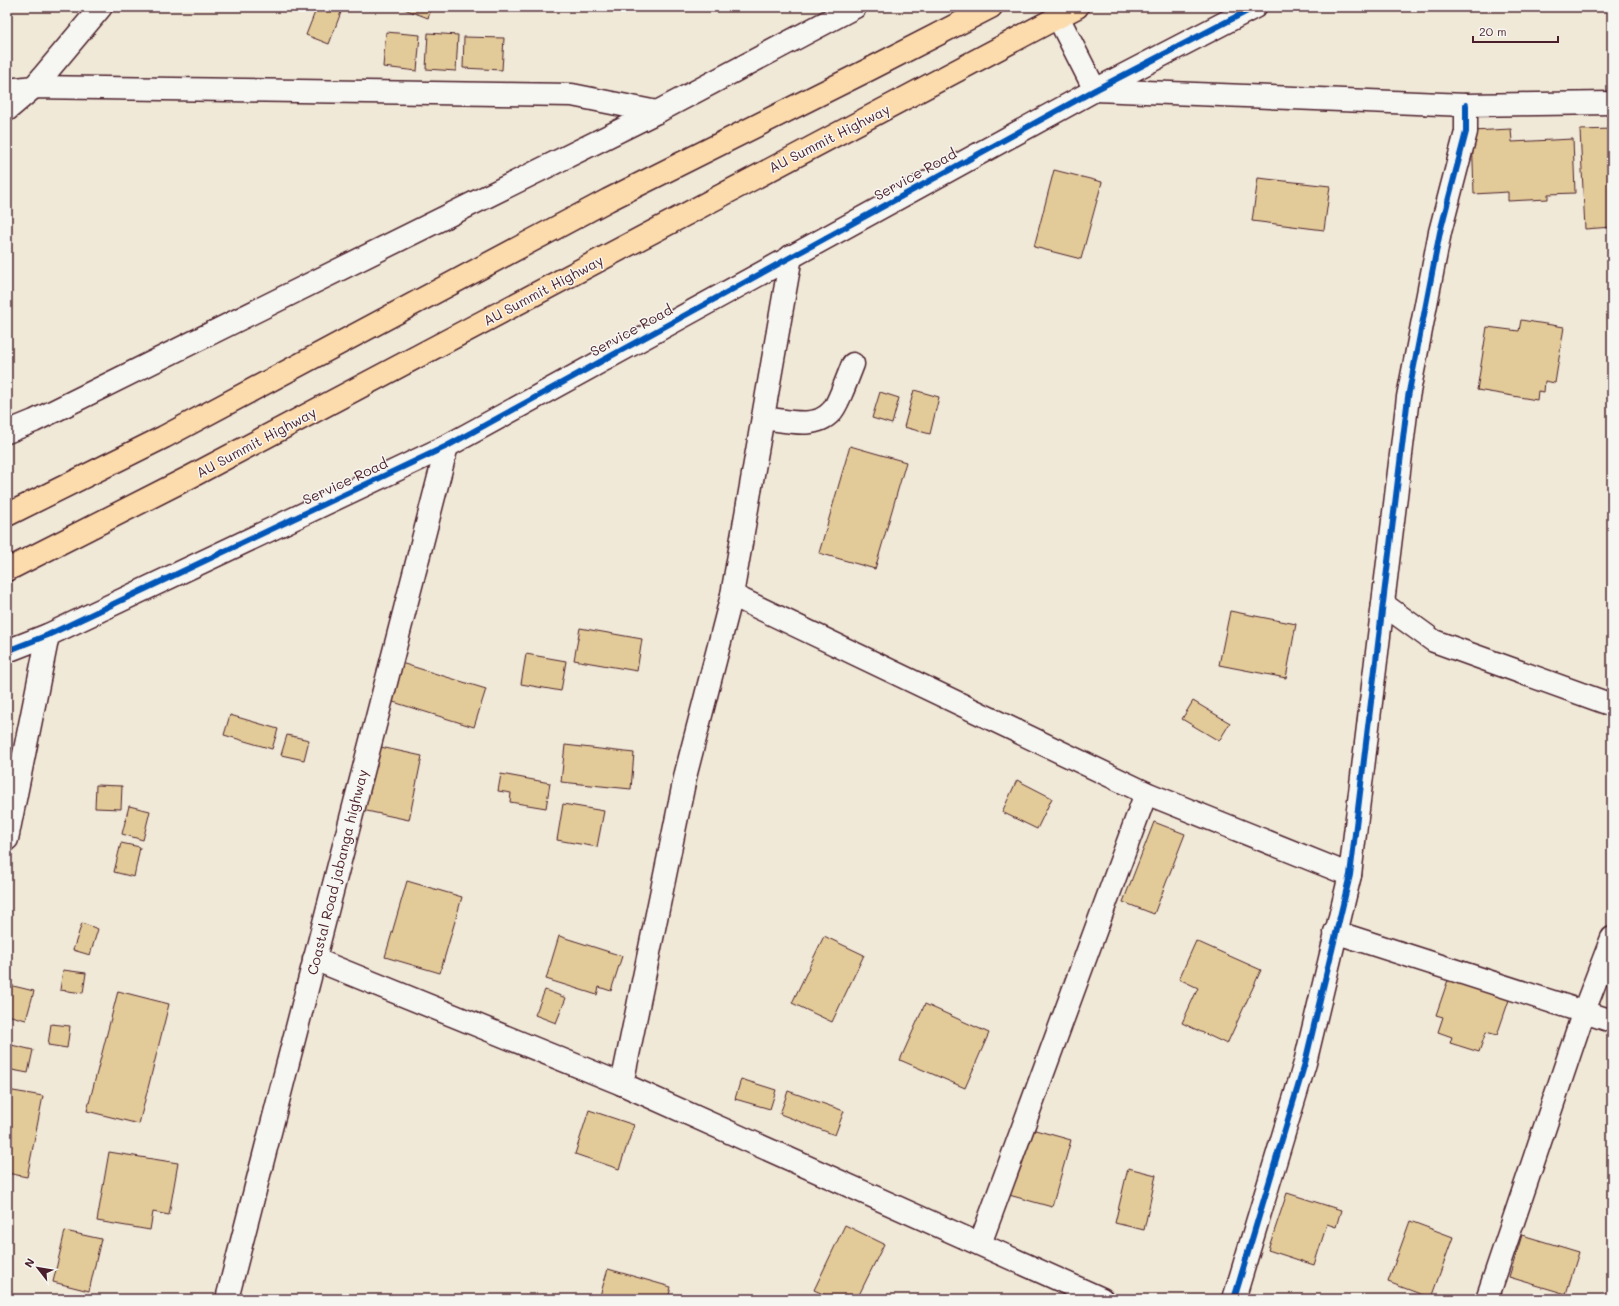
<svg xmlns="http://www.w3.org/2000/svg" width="1619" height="1306" font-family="Mali,sans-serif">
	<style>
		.building { fill: #e3cb99; stroke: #4a1f2b }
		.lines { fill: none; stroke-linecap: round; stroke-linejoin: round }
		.minor-casing { stroke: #4a1f2b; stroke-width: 25 }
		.major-casing { stroke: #4a1f2b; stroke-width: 25 }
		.minor { stroke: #f6f6f2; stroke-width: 22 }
		.major { stroke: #fcdcac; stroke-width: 22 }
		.cycleway-casing { stroke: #f6f6f2; stroke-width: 8 }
		.cycleway { stroke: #0057b8; stroke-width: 6 }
		.labels { text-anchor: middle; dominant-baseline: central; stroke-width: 3; stroke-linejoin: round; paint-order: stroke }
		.street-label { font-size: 14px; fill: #4a1f2b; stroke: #f6f6f2 }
	</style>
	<rect width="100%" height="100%" fill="#f0e9d7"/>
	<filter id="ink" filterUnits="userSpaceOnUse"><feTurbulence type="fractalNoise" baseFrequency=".025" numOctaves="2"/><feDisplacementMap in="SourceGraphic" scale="8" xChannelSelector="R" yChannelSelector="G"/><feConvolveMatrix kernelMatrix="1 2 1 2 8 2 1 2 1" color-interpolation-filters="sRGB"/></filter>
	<g filter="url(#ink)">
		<!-- building -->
		<g class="building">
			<polygon points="317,7 343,7 329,44 306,35"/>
			<polygon points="399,7 432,7 428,18"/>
			<polygon points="386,32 420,35 417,71 383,67"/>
			<polygon points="428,33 458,35 456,71 426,69"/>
			<polygon points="464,37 504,38 502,70 463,68"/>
			<polygon points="1511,129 1512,142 1573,139 1575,193 1548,194 1548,199 1508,201 1508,192 1474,194 1472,131"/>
			<polygon points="1612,129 1612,227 1585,229 1580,130"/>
			<polygon points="1054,170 1102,182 1081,259 1034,247"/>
			<polygon points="1258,178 1330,186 1324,230 1252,221"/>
			<polygon points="1521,320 1564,327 1555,383 1545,381 1544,392 1538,391 1537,400 1477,390 1487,327 1519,331"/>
			<polygon points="914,390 939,397 930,434 904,427"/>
			<polygon points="880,392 899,398 892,424 872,418"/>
			<polygon points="850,446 906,462 875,569 819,553"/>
			<polygon points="1230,611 1296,624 1286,678 1219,665"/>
			<polygon points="580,628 642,639 637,671 574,660"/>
			<polygon points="526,654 566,661 561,691 521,684"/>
			<polygon points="401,663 486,689 474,727 390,701"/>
			<polygon points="1193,701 1230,723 1219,741 1182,719"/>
			<polygon points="230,715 278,729 272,749 224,735"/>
			<polygon points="287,735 309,740 304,760 281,755"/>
			<polygon points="565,745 634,753 631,789 561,782"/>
			<polygon points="376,746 422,756 409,820 362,810"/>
			<polygon points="501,774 550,783 546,808 510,802 511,793 498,791"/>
			<polygon points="1017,780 1052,798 1037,829 1002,812"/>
			<polygon points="96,785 122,786 121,809 95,808"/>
			<polygon points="563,804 604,811 597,847 557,840"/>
			<polygon points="129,806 150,811 143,840 122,834"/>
			<polygon points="1154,822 1185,834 1154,914 1123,902"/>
			<polygon points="121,843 140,847 134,877 114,872"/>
			<polygon points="407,881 462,897 440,973 385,957"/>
			<polygon points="82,923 98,929 90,955 73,950"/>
			<polygon points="559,936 622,956 611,991 599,987 597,995 546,979"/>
			<polygon points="824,936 864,955 832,1022 792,1003"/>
			<polygon points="1196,941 1261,970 1227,1044 1182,1023 1198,988 1179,979"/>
			<polygon points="63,970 86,973 83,993 60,990"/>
			<polygon points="1449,977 1510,997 1497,1035 1486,1032 1479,1052 1450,1043 1452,1037 1438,1032 1443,1017 1436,1015"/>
			<polygon points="9,985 34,991 26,1020 7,1015 7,994"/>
			<polygon points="545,990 566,998 556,1023 535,1015"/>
			<polygon points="118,991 169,1004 139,1124 87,1111"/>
			<polygon points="925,1004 989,1033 965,1088 900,1060"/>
			<polygon points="51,1024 70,1026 67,1048 48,1045"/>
			<polygon points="7,1044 33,1050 28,1073 7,1069"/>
			<polygon points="741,1079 776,1090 770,1109 735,1099"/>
			<polygon points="7,1090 43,1096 27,1177 7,1173"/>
			<polygon points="788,1091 844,1111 835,1135 780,1114"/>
			<polygon points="589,1110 634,1125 619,1169 575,1154"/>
			<polygon points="1028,1128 1071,1140 1052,1207 1009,1195"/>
			<polygon points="109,1152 178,1163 169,1215 153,1212 150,1230 97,1221"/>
			<polygon points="1128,1168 1156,1175 1144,1230 1115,1223"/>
			<polygon points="1287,1193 1341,1210 1336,1227 1327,1224 1314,1265 1268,1250"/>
			<polygon points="1410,1221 1453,1237 1431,1298 1388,1282"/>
			<polygon points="845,1225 884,1244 857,1299 834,1299 814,1290"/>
			<polygon points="65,1231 101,1239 89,1291 53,1282"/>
			<polygon points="1522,1235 1579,1252 1566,1294 1509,1277"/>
			<polygon points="608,1269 671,1287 668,1299 599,1299"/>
		</g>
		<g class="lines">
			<!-- minor casing -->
			<g class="minor-casing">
				<g id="minor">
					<polyline points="1058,17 1095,90 1466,105 1612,103"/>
					<polyline points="7,90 34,87 572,95 657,112"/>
					<polyline points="7,110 34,87 101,7"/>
					<path d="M763,418C784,420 815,430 831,412C837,407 849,374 853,364"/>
					<polyline points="7,432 34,421 657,112 855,7"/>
					<polyline points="732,595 1146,793 1350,875"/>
					<polyline points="1383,604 1434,641 1612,705"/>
					<polyline points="7,651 48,635 447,446 1095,90 1255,7"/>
					<polyline points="7,839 48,635"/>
					<polyline points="1335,932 1612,1021"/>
					<polyline points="314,959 622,1084 1102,1299"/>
					<polyline points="622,1084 686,773 732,595 791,256"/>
					<polyline points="980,1244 1146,793"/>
					<polyline points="227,1299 447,446"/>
					<polyline points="1234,1299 1305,1063 1350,875 1408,397 1440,232 1466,132 1466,105"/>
					<polyline points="1487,1299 1584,1011 1612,938"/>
				</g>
			</g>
			<!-- major casing -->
			<g class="major-casing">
				<g id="major">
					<polyline points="7,515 164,437 608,200 872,68 991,7"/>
					<polyline points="7,570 190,477 1077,7"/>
				</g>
			</g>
			<!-- minor -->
			<use href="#minor" class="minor"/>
			<!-- major -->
			<use href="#major" class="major"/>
			<!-- cycleway casing -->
			<g class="cycleway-casing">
				<g id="cycleway">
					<polyline points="7,651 48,635 447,446 1095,90 1255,7"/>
					<polyline points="1234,1299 1305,1063 1350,875 1408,397 1440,232 1466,132 1466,105"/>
				</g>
			</g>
			<!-- cycleway -->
			<use href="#cycleway" class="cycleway"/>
		</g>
	</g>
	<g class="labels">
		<!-- street labels -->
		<g class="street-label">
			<text transform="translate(829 138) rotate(-27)">AU Summit Highway</text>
			<text transform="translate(915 174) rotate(-29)">Service Road</text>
			<text transform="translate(543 290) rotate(-28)">AU Summit Highway</text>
			<text transform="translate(631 330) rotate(-29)">Service Road</text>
			<text transform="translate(256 442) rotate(-28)">AU Summit Highway</text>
			<text transform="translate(345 481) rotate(-25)">Service Road</text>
			<text transform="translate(337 872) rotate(-76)">Coastal Road jabanga highway</text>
		</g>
	</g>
	<!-- margin -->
	<rect width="1619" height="1306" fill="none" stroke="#f6f6f2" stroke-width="24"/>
	<rect x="12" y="12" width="1595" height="1282" fill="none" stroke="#4a1f2b" stroke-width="1.5" filter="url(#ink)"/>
	<!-- north arrow -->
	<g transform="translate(38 1268) rotate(301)" stroke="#f6f6f2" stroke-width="3" paint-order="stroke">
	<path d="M0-3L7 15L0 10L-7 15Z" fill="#4a1f2b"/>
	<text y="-6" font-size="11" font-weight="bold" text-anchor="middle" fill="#4a1f2b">N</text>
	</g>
	<!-- scale -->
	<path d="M1473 36v6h85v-6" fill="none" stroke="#4a1f2b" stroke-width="2"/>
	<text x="1479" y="36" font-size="12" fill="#4a1f2b" stroke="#f6f6f2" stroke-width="3" paint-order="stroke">20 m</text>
</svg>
